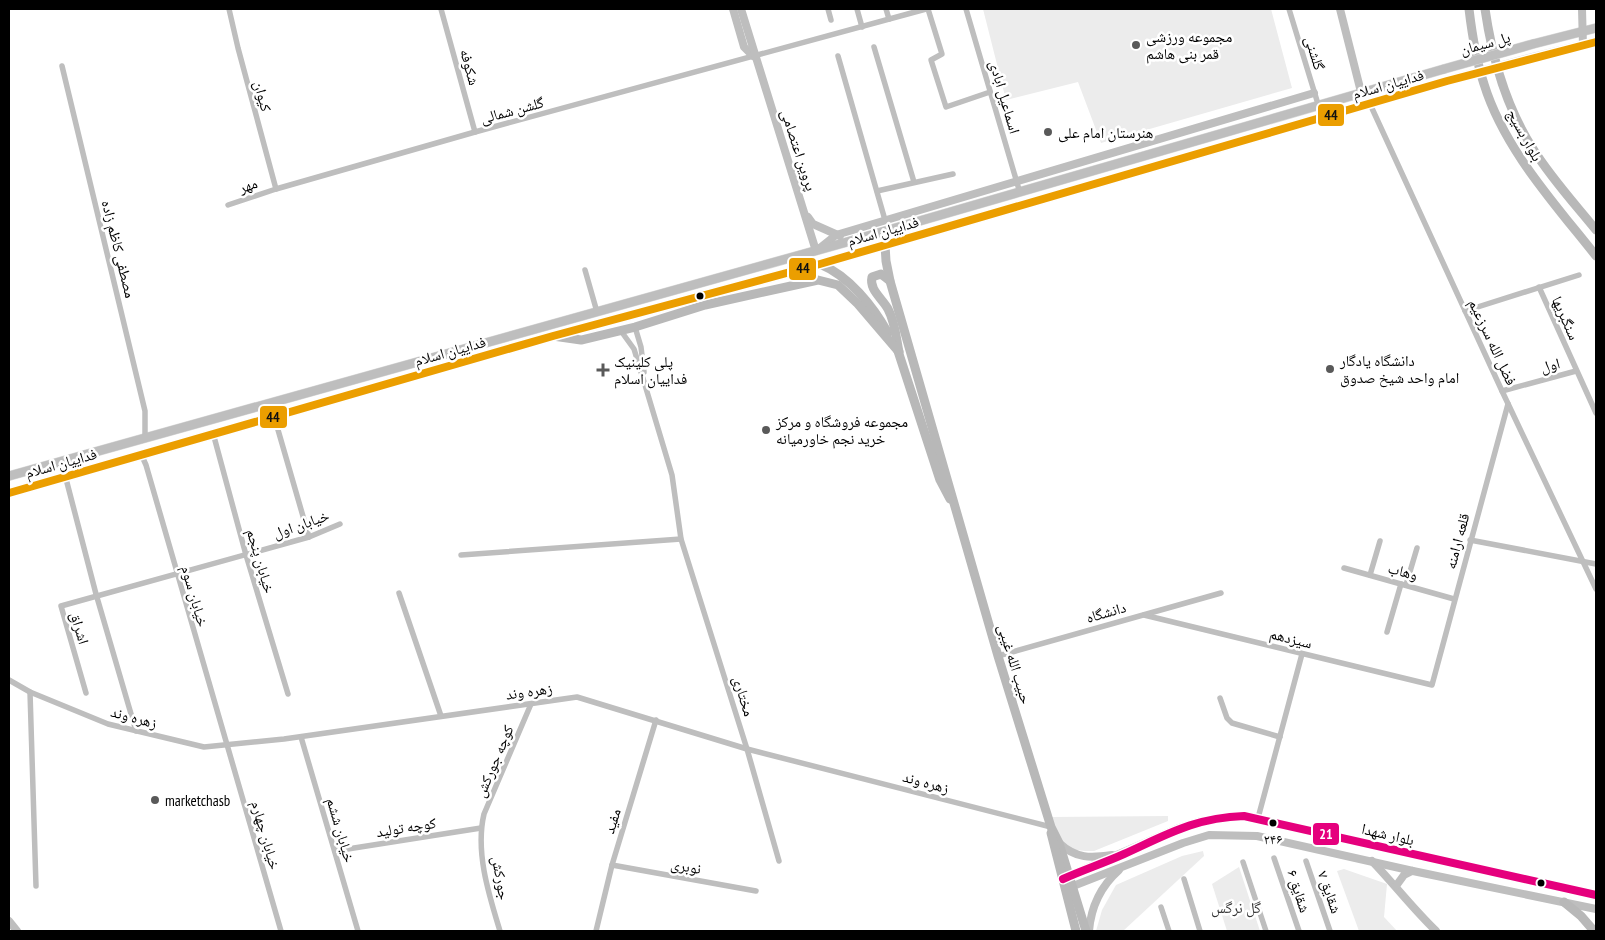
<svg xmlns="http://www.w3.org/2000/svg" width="1605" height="940" font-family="'PT Sans Narrow','Noto Naskh Arabic',sans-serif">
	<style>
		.green { fill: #ececec }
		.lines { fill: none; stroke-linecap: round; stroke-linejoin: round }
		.primary-casing { stroke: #dbdbdb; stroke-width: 10 }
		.minor { stroke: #bebebe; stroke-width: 5.5 }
		.tertiary { stroke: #bebebe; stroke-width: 8 }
		.secondary { stroke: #b8b8b8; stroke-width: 9 }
		.primary { stroke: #bebebe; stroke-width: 9 }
		.primary-bridge-casing { stroke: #dbdbdb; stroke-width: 10; stroke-linecap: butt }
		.primary-bridge { stroke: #bebebe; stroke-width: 9 }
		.bus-1-casing { stroke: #fff; stroke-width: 11 }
		.bus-2-casing { stroke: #fff; stroke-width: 11 }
		.bus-1 { stroke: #e5007d; stroke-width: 8 }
		.bus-2 { stroke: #eb9e00; stroke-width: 8 }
		.poi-dot { fill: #595959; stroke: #fff; stroke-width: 2 }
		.bus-dot { fill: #000; stroke: #fff; stroke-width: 2 }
		.labels { text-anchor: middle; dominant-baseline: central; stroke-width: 5; stroke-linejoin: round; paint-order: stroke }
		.bus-label { font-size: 14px; fill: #000; stroke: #fff }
		.poi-label { font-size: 15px; fill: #000; stroke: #fff; text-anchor: start }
		.street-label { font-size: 15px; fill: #000; stroke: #fff }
		.park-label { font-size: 15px; fill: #333; stroke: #fff }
		.line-badge { stroke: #fff; stroke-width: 2 }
		.badge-label { font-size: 14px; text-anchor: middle; font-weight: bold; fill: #fff }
		.pale-badge-label { font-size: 14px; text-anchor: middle; font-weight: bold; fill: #111 }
	</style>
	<rect width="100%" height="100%" fill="#fff"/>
	<!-- green -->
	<g class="green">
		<polygon points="983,9 1271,9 1292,88 1101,143 1078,82 1006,100"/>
		<path d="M1168,816V821L1094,851C1064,852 1062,843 1051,817Z"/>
		<polygon points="1203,851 1204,856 1123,931 1096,931 1102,910 1116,885 1182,856"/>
		<polygon points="1239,867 1260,931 1227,931 1212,884"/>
		<polygon points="1344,869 1387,884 1384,917 1397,931 1359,931 1337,871"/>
	</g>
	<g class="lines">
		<!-- primary casing -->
		<g class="primary-casing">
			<g id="primary">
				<polyline points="1533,44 1596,28"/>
				<polyline points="1536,57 1596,42"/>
				<polyline points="9,476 854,240 1444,69"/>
				<polyline points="9,493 553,336 820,264 1447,81"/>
			</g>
		</g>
		<!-- minor -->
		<g class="minor">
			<polyline points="229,9 238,48 276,189"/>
			<polyline points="441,9 475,132"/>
			<polyline points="828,9 831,20"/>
			<polyline points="857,9 862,27"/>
			<polyline points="886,9 889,19"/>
			<polyline points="928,9 942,54 931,60 946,107 990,92"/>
			<polyline points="966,9 1020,193"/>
			<polyline points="1289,9 1318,104"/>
			<polyline points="874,47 914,182"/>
			<polyline points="838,56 885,220"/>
			<polyline points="62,66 145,411 145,438"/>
			<polyline points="1370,104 1502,391 1596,589"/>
			<polyline points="877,191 953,174"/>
			<polyline points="228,205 276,189 475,132 926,9"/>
			<polyline points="585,270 597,312"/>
			<polyline points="1539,287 1596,413"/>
			<polyline points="1465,311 1579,275"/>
			<polyline points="635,327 641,347 644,372"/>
			<polyline points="621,331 634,349 645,385 672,475 681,539 747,749 779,861"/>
			<polyline points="1502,391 1576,371"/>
			<polyline points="274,416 309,537"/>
			<polyline points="213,433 246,555 288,694"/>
			<polyline points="141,454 146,465 281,931"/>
			<polyline points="65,475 96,594 136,731"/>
			<polyline points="1470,540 1596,564"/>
			<polyline points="461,555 681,539"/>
			<polyline points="1344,568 1454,599"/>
			<polyline points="1370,575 1380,541"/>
			<polyline points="1406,585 1417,548"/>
			<polyline points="399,593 441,716"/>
			<polyline points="1144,615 1432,685 1508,404"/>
			<polyline points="1387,632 1401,584"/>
			<polyline points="998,656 1221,593"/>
			<polyline points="9,680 30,692 108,724 204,747 284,739 577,697 747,749 1051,827"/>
			<polyline points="30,692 36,886"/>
			<polyline points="86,693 61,606 309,537 340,524"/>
			<polyline points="1220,698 1227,718 1232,723 1280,737"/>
			<polyline points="301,737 358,931"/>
			<polyline points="1258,818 1302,654"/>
			<polyline points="335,851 481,828"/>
			<polyline points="1274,858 1299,931"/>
			<polyline points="1306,861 1330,931"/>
			<polyline points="1243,862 1266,931"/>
			<polyline points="612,865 756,891"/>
			<polyline points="1184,879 1200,931"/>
			<polyline points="1161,907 1169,931"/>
			<path d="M500,931C489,895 475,852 484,814L531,704"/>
			<polyline points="596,931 612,865 656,720"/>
		</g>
		<!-- tertiary -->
		<g class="tertiary">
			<polyline points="733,9 744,47 753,56"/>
			<polyline points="741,9 816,251 836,235 1314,93"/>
			<polyline points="1340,9 1361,92"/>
			<polyline points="1582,9 1583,46"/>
			<polyline points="808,217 813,224 840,236"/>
			<path d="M1059,843C1076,859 1091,858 1112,855"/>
			<path d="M1372,861C1394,884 1413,909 1436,931"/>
			<polyline points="1064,878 1179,828 1201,821 1244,816 1596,895"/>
			<polyline points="1396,886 1404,875 1412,871"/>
			<polyline points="1068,888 1183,843 1209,835 1257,836 1413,871 1596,909"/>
			<polyline points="9,921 17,931"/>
			<path d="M1089,931C1091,907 1101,886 1119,870"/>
		</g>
		<!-- secondary -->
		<g class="secondary">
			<path d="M1469,9C1472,34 1476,60 1484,84C1504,149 1555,204 1596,256"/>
			<path d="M1485,9C1492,57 1506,107 1533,149C1551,178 1575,204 1596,230"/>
			<polyline points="885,245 886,261 890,281 998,656 1051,827 1059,843 1086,931"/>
			<path d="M820,264C849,276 873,306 888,333"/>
			<path d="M890,281L881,274L872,277C869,290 882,298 888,309C895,322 896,337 899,352"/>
			<polyline points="553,336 581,340 635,327 705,305 818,280 838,285 858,304 899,352"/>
			<polyline points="897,348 940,480 950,499"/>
			<polyline points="1051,833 1076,931"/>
			<polyline points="1564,902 1581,916 1594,931"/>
		</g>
		<!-- primary -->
		<use href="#primary" class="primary"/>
		<!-- primary-bridge casing -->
		<g class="primary-bridge-casing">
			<g id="primary-bridge">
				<polyline points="1444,69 1533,44"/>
				<polyline points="1447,81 1536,57"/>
			</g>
		</g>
		<!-- primary-bridge -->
		<use href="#primary-bridge" class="primary-bridge"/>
		<!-- bus-1 casing -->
		<g class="bus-1-casing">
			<path id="bus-1" d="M1063,879C1083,870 1104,863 1124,854C1168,834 1194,818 1244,816L1596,895"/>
		</g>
		<!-- bus-2 casing -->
		<g class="bus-2-casing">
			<polyline id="bus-2" points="9,493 553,336 820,264 1447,81 1596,42"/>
		</g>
		<!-- bus-1 -->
		<use href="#bus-1" class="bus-1"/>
		<!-- bus-2 -->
		<use href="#bus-2" class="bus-2"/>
	</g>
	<!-- markers -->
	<g class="poi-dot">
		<circle cx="1136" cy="45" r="5"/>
		<circle cx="1048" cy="132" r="5"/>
		<circle cx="1330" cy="369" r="5"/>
		<path d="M600.5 362.5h5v5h5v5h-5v5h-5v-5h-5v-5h5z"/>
		<circle cx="766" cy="430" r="5"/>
		<circle cx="155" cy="800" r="5"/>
	</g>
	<g class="bus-dot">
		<circle cx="700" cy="296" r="4.5"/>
		<circle cx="1273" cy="823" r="4.5"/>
		<circle cx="1541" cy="883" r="4.5"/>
	</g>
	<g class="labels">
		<!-- bus labels -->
		<g class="bus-label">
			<text x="1273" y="839">۲۴۶</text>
		</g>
		<!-- poi labels -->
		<g class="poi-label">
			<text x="1146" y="36">مجموعه ورزشی<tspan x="1146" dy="17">قمر بنی هاشم</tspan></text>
			<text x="1058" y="132">هنرستان امام علی</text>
			<text x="1340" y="360">دانشگاه یادگار<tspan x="1340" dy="17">امام واحد شیخ صدوق</tspan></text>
			<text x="614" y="361">پلی کلینیک<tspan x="614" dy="17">فداییان اسلام</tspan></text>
			<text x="776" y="421">مجموعه فروشگاه و مرکز<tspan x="776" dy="17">خرید نجم خاورمیانه</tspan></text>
			<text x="165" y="800">marketchasb</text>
		</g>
		<!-- street labels -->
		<g class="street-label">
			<text transform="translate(1485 43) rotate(-15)">پل سیمان</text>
			<text transform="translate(1315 53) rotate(73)">گلشنی</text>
			<text transform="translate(470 67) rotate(75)">شکوفه</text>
			<text transform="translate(1388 84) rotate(-16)">فداییان اسلام</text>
			<text transform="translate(263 96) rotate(75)">کیوان</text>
			<text transform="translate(1005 97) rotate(74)">اسماعیل ابادی</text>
			<text transform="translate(512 110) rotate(-15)">گلشن شمالی</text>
			<text transform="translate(1525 135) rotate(61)">بلوار بسیج</text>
			<text transform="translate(799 150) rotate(72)">پروین اعتصامی</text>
			<text transform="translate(248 185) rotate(-19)">مهر</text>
			<text transform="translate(883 231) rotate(-16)">فداییان اسلام</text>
			<text transform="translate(119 249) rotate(76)">مصطفی کاظم زاده</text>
			<text transform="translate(1566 318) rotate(66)">سنگبریها</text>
			<text transform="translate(1493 342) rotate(65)">فضل الله سرزعیم</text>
			<text transform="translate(450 351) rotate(-16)">فداییان اسلام</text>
			<text transform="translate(1550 365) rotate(-15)">اول</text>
			<text transform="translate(61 463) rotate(-16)">فداییان اسلام</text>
			<text transform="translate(301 524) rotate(-19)">خیابان اول</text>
			<text transform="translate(1457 541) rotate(-75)">قلعه ارامنه</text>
			<text transform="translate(261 561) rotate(74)">خیابان پنجم</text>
			<text transform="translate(1403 571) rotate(15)">وهاب</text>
			<text transform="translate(195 596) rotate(74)">خیابان سوم</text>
			<text transform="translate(1106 612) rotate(-16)">دانشگاه</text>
			<text transform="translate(80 628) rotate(74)">اشراق</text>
			<text transform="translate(1291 638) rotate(14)">سیزدهم</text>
			<text transform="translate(1015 664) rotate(73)">حبیب الله غیبی</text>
			<text transform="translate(529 691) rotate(-8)">زهره وند</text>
			<text transform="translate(744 696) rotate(73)">مختاری</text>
			<text transform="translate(134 717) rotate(15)">زهره وند</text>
			<text transform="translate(494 761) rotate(-67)">کوچه جورکش</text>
			<text transform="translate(926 782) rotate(15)">زهره وند</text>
			<text transform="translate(612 821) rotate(-73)">مفید</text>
			<text transform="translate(406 827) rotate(-9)">کوچه تولید</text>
			<text transform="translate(341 830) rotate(74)">خیابان ششم</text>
			<text transform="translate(1388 834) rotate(13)">بلوار شهدا</text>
			<text transform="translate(266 835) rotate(74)">خیابان چهارم</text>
			<text transform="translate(686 866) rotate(10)">نوبری</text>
			<text transform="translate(501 878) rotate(80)">جورکش</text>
			<text transform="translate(1299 891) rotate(72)">شقایق ۶</text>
			<text transform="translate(1330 892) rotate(71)">شقایق ۷</text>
		</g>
		<!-- park labels -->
		<g class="park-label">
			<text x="1236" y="907">گل نرگس</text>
		</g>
	</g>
	<g class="line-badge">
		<rect x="1317" y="103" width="28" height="24" rx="5" fill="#eb9e00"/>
		<rect x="788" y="257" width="29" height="24" rx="5" fill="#eb9e00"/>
		<rect x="259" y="405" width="29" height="24" rx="5" fill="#eb9e00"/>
		<rect x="1312" y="822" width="28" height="24" rx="5" fill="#e5007d"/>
	</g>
	<g class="badge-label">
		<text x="1326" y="839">21</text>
	</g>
	<g class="pale-badge-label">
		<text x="1331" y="120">44</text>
		<text x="803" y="273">44</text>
		<text x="273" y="422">44</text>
	</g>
	<!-- border -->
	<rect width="1605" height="940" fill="none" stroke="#000000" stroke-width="20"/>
</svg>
